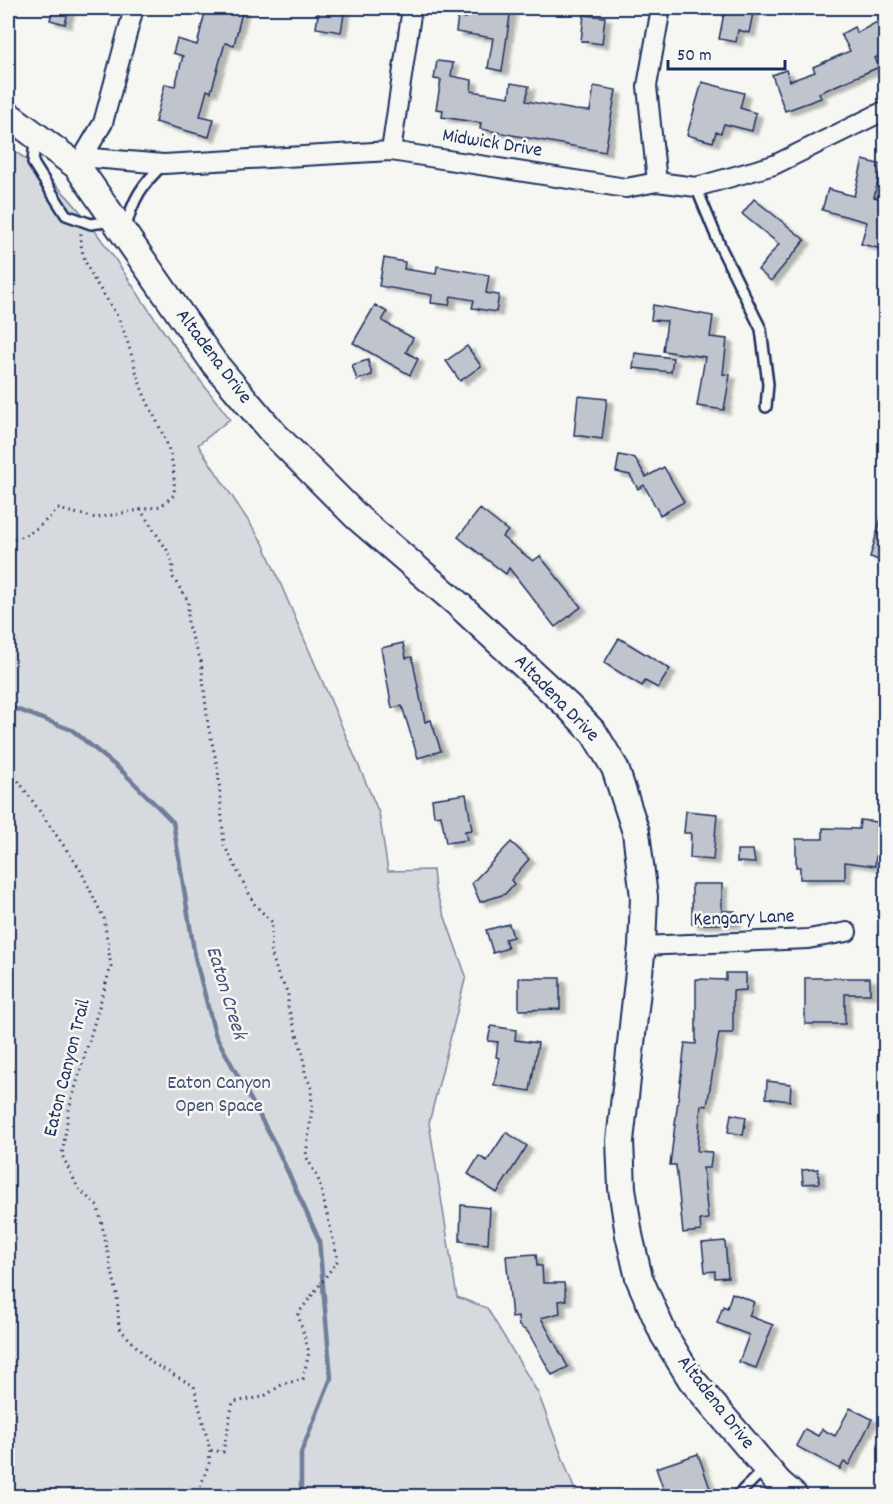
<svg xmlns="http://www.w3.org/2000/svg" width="893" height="1504" font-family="Dekko,sans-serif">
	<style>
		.green { fill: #d6d9dd; stroke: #78849e; stroke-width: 1.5 }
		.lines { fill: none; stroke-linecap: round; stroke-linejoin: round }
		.stream { stroke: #717e99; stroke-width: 4.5 }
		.building { fill: #c0c4cd; stroke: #1b2f5e; stroke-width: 1.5; filter: url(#shadow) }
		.service-casing { stroke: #1b2f5e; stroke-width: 14 }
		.minor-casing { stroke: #1b2f5e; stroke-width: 22 }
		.secondary-casing { stroke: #1b2f5e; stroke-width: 30 }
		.path { stroke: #1b2f5e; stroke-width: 3; stroke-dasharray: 1.5 4.5; stroke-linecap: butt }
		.service { stroke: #f6f6f2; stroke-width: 9 }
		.minor { stroke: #f6f6f2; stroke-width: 18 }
		.secondary { stroke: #f6f6f2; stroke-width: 26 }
		.labels { text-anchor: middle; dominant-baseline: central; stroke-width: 5; stroke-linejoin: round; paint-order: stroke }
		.street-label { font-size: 20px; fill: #1b2f5e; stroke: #f6f6f2 }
		.park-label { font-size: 20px; fill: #405177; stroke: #f6f6f2 }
		.water-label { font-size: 21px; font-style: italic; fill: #46567b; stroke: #f6f6f2 }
	</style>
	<defs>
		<filter id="shadow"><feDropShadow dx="6" dy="4" stdDeviation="1.5" flood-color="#0004"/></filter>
	</defs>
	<rect width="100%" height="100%" fill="#f6f6f2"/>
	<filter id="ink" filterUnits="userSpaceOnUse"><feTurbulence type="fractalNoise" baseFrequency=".0167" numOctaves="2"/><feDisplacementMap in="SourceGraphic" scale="12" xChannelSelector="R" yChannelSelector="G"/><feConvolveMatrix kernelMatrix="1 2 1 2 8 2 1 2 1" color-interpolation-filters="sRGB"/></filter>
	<g filter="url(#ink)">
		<!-- green -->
		<path class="green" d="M8,147C75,188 110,253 153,316C177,352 204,385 230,419L198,445L263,543L379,813L388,871L433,870L435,889L466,976L429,1123L457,1297L487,1308L538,1393L577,1496H8Z"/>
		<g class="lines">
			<!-- stream -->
			<polyline class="stream" points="8,706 72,730 123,772 173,822 195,957 215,1034 276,1146 319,1240 331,1378 301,1453 301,1496"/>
		</g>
		<!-- building -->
		<g class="building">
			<polygon points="53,8 69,8 65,24 50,20"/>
			<polygon points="206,8 243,8 234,45 225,43 211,92 207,90 200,116 214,119 209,137 155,122 165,84 175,86 183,56 173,53 177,39 197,45"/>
			<polygon points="319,8 345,8 341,32 316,28"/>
			<polygon points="468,8 511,8 502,71 488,68 493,38 456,32 458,16 466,18"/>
			<polygon points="725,8 754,8 749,33 738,30 736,42 719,39"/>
			<polygon points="584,15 605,17 602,44 581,41"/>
			<polygon points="877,22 885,39 885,52 875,58 879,67 819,93 821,98 785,111 772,75 786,70 790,81 815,72 813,67 850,51 841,34 854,27 857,33"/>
			<polygon points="437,61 453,63 451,76 472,80 471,91 509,97 511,83 529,86 526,101 575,110 590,111 594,86 616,90 605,152 480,129 481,123 442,117 443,110 436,109 441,80 434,79"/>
			<polygon points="702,82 744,93 740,108 756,113 752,131 724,124 721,133 716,132 713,142 687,135"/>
			<polygon points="863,160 882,165 874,197 885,200 885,235 882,249 861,244 867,222 822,210 828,189 854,196"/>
			<polygon points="754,199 805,240 771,281 758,270 779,244 742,214"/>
			<polygon points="384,258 405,262 404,269 436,274 437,266 489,275 486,293 499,295 496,312 472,308 474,300 451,296 449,305 431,303 432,295 379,286"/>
			<polygon points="375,305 387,312 382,321 413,338 406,352 418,359 410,375 353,343"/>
			<polygon points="653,305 713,316 710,337 727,339 723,374 730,375 724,410 697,406 705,357 663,351 667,321 651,320"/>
			<polygon points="467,346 481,366 460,381 446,361"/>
			<polygon points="635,353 673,358 671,372 633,368"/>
			<polygon points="368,360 372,375 357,380 352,365"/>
			<polygon points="578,396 607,399 602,439 574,435"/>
			<polygon points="619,455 635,458 646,477 664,467 684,502 660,515 644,485 638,489 630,475 616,472"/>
			<polygon points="480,509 508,531 502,537 533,561 540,556 581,607 555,627 509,568 506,574 458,537"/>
			<polygon points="882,515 885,516 885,562 870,557"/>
			<polygon points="619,638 670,669 658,688 645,681 642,686 604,663"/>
			<polygon points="403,643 406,658 412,657 425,722 431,720 441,751 418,758 402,706 392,708 381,648"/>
			<polygon points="466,794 472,830 465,831 467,840 446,843 441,815 434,816 432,799"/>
			<polygon points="686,811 717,814 713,860 690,858 691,833 684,833"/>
			<polygon points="860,820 877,822 876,832 885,833 885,856 876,854 875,866 845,862 845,879 800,879 800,867 796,867 796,839 823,839 823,828 859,829"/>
			<polygon points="511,842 529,859 511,880 514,884 505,894 480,902 472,883"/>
			<polygon points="737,850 753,850 755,863 737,862"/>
			<polygon points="692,884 722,884 722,911 735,911 735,924 692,924"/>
			<polygon points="509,924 513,937 505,939 508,948 493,953 486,930"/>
			<polygon points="726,973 746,973 746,990 733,991 733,1033 719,1033 707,1106 701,1105 697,1151 712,1152 710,1168 703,1168 708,1219 700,1220 701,1231 683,1233 676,1165 670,1165 685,1043 696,1044 696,979 726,980"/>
			<polygon points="519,978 560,978 560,1009 519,1010"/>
			<polygon points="805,978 870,978 870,994 845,994 845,1024 805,1024"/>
			<polygon points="491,1026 516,1030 515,1040 538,1043 530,1091 494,1085 499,1058 496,1057 498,1042 488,1041"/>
			<polygon points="767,1081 791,1084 790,1101 766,1098"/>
			<polygon points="731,1114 746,1117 743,1135 728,1132"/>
			<polygon points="506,1132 527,1146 497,1193 468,1174 479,1156 487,1161"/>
			<polygon points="818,1169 819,1183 803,1184 802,1170"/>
			<polygon points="461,1205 490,1208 488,1244 460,1241"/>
			<polygon points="725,1241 728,1277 715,1278 715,1271 705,1272 702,1243"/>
			<polygon points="536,1254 537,1266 542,1266 543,1283 564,1283 566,1300 559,1301 560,1313 541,1318 568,1367 552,1375 528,1332 519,1326 518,1317 512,1318 506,1256"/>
			<polygon points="732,1293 754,1302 749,1316 773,1325 756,1368 739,1362 749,1335 717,1323 723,1306 727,1308"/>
			<polygon points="850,1408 872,1419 849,1465 844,1462 840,1469 796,1446 805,1429 818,1436 822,1429 835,1436"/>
			<polygon points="698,1454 713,1497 666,1497 656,1468"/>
		</g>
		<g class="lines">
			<!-- service casing -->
			<g class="service-casing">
				<g id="service">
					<polyline points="35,140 33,163 66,215 91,224 112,221"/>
					<polyline points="696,187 721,248 761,329 768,384 766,407"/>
					<path d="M126,228C132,200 143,183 164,164"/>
					<polyline points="737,1496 764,1469"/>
				</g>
			</g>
			<!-- minor casing -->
			<g class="minor-casing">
				<g id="minor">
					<polyline points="391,151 412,8"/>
					<polyline points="78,165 103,123 134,8"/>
					<polyline points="77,166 92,158 164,164 391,151 626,188 657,182 696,187 774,165 886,110"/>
					<polyline points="657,182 647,86 661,8"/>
					<polyline points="642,946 808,939 847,932"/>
				</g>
			</g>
			<!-- secondary casing -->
			<g class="secondary-casing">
				<polyline id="secondary" points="8,115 77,166 214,363 274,434 358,518 458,604 568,706 594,733 615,768 636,832 644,897 642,946 620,1141 622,1188 629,1235 639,1278 664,1335 691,1379 778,1482 794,1496"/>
			</g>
			<!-- path -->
			<g class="path">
				<polyline points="140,509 167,550 173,563 172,576 188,601 188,626 201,661 208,725 218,769 224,845 255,905 272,922 271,952 278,975 288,993 288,1007 304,1057 305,1073 311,1087 312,1109 306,1156 319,1181 338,1260 298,1314 309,1352 303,1379 283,1384 263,1397 233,1402 223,1452 210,1450"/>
				<path d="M8,540C30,538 43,523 58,509L96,518L161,506L174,495C177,450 159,430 143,392C133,366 129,338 116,314C101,288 78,264 81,232"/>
				<polyline points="8,766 80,869 104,919 111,966 69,1109 62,1155 78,1188 98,1207 117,1294 119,1328 152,1363 194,1386 210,1450 209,1463 197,1496"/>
			</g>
			<!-- service -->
			<use href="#service" class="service"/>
			<!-- minor -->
			<use href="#minor" class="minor"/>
			<!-- secondary -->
			<use href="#secondary" class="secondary"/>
		</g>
	</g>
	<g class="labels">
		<!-- street labels -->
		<g class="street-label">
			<text transform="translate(492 144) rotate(9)">Midwick Drive</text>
			<text transform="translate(213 357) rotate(53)">Altadena Drive</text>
			<text transform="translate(556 699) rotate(46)">Altadena Drive</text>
			<text transform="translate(744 919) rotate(-2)">Kengary Lane</text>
			<text transform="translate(68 1068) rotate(-76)">Eaton Canyon Trail</text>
			<text transform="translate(715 1403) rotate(52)">Altadena Drive</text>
		</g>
		<!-- park labels -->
		<g class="park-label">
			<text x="219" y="1084">Eaton Canyon<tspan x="219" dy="23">Open Space</tspan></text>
		</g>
		<!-- water labels -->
		<g class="water-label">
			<text transform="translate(225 993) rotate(73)">Eaton Creek</text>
		</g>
	</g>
	<!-- margin -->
	<rect width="893" height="1504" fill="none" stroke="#f6f6f2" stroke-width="30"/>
	<rect x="15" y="15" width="863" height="1474" fill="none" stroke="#1b2f5e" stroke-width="2" filter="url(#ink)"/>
	<!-- scale -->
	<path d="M668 60v9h117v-9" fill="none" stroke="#1b2f5e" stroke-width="3"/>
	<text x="677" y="60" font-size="18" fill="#1b2f5e" stroke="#f6f6f2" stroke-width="4.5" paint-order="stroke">50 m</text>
</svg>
